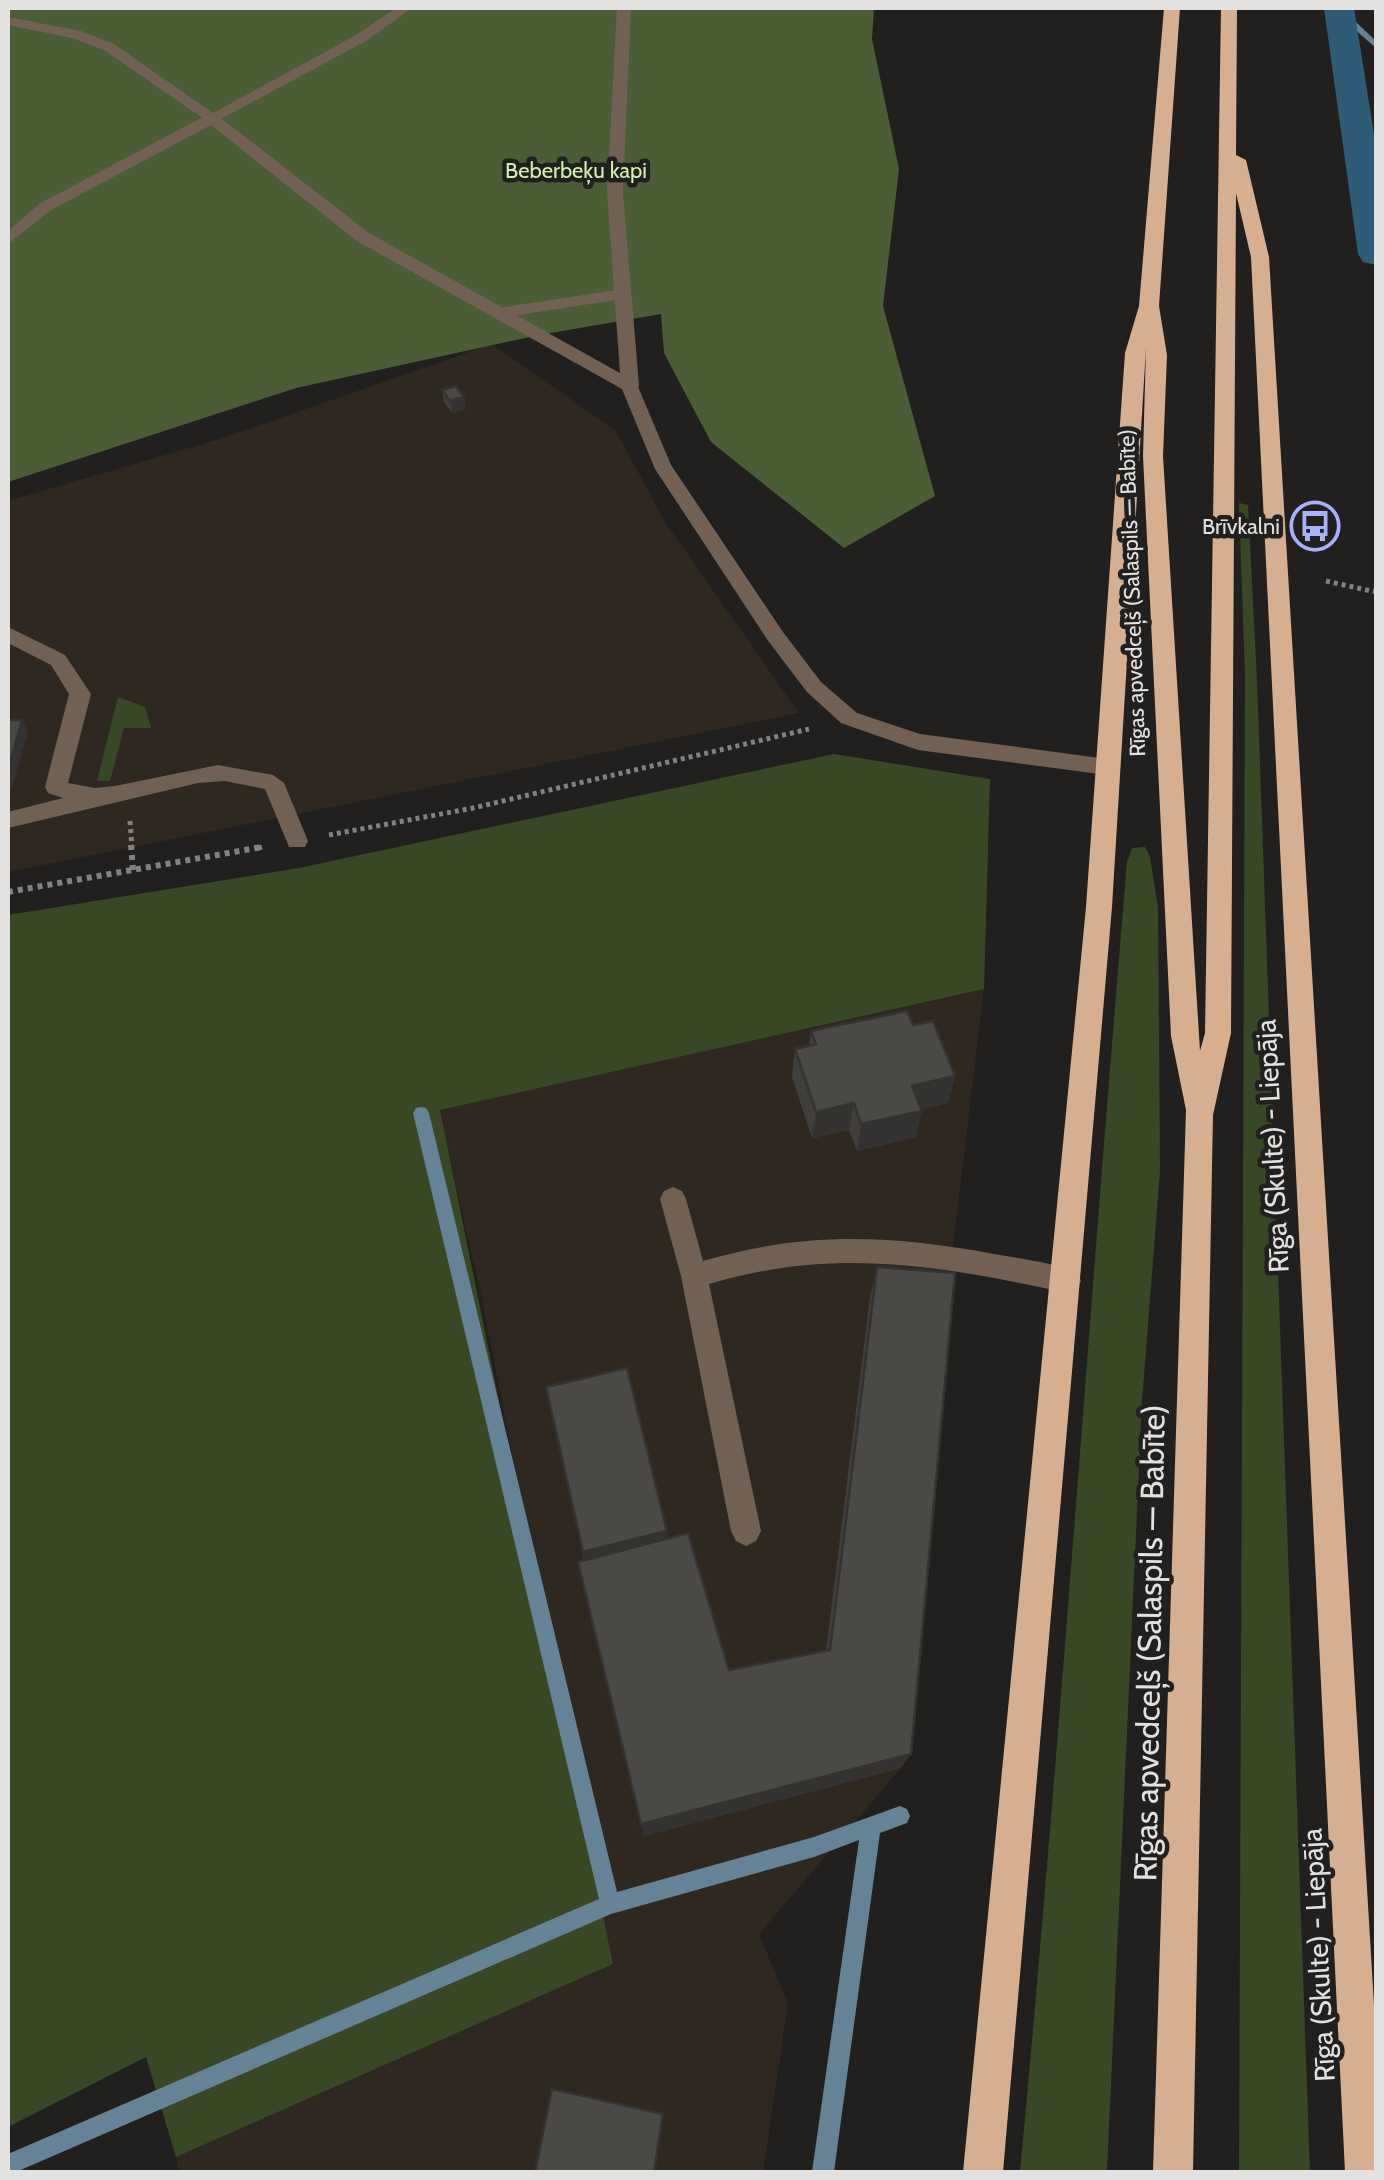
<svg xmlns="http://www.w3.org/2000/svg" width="1384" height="2180" font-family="Cabin,sans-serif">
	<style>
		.built { fill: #2f2821 }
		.green { fill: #384824 }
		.forest { fill: #4a5d34 }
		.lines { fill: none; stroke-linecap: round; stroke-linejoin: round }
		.stream { fill: #658396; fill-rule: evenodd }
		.canal { fill: #2f5b77; fill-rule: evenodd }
		.path-far1 { stroke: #848281; stroke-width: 5; stroke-dasharray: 4 4; stroke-linecap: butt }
		.path { stroke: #848281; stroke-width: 6; stroke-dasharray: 5 5; stroke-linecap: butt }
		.service { fill: #726153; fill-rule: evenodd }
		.minor { fill: #726153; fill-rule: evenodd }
		.tertiary { fill: #726153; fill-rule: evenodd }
		.trunk { fill: #d6af90; fill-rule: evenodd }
		.wall { fill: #403f3c }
		.shaded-wall { fill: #343331 }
		.building { fill: #4b4946; stroke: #343331; stroke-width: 2.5 }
		.labels { text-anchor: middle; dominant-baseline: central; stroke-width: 9; stroke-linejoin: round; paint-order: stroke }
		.far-park-label { font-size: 22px; fill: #d1f2ac; stroke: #22201e }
		.far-poi-label { font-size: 22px; fill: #e3e1e0; stroke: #22201e; text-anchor: end }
		.far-street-label { font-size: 22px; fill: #e3e1e0; stroke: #22201e }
		.street-label { font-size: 28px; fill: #e3e1e0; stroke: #22201e }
		.near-street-label { font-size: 32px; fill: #e3e1e0; stroke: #22201e }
	</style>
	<rect width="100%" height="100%" fill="#22201e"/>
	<!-- built -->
	<g class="built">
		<polygon points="492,344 616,431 665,522 799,713 8,872 8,501 223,438"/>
		<polygon points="984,989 946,1303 901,1768 759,1934 788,2004 763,2172 179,2172 176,2157 613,1963 481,1295 439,1110"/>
	</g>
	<!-- green -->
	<g class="green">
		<polygon points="1239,503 1248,505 1257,680 1310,2172 1239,2172 1245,677"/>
		<polygon points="118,697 145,707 151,728 124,728 110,781 97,781"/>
		<polygon points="834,754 990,779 984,989 440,1110 613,1964 176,2157 146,2057 8,2127 8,915 299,868"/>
		<path d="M1145,847L1150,857L1158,907L1160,1171L1142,1401L1107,2172H1020C1061,1736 1090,1299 1127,862L1132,848Z"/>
	</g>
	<!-- forest -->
	<polygon class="forest" points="8,8 874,8 872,39 899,169 883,306 935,496 844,548 711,442 664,353 661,314 539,335 296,388 8,482"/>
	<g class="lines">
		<!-- stream -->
		<g class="stream">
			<polygon points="1336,9 1342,9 1376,41 1376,48 1336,13"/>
			<polygon points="421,1107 426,1108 429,1113 617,1892 814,1837 900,1806 907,1809 910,1816 907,1823 880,1833 834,2172 812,2172 859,1840 814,1857 611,1914 16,2172 8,2172 8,2154 599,1899 413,1113 416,1108"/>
		</g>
		<!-- canal -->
		<polygon class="canal" points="1324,8 1354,8 1376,147 1376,265 1363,262 1358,254"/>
		<!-- path-far1 -->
		<g class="path-far1">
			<polyline points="1326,581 1376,592"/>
			<polyline points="130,821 132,848"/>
			<polyline points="329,835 473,808 809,729"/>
			<polyline points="258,848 262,847"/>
		</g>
		<!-- path -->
		<g class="path">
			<polyline points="131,845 133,870"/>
			<polyline points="8,892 262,847"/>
		</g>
		<!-- service -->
		<g class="service">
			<polygon points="396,8 412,8 366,41 217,121 204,118 356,35"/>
			<polygon points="617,8 631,8 623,192 639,386 630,392 621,386 607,192"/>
			<polygon points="8,627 65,655 91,694 68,783 95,788 115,786 218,765 273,775 284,783 308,841 305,847 289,847 265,789 225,781 198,783 8,828 8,812 63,798 48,793 45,787 69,694 51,665 8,643"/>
			<path d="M673,1187L682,1191L686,1199L703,1261C805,1231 891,1235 994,1254C1022,1259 1051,1262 1077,1272L1081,1281L1077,1290L1068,1293C941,1266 837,1246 709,1284L761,1531L756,1541L746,1546L736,1541L731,1531L681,1276L660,1199L664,1191Z"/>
		</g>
		<!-- minor -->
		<g class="minor">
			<polygon points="8,17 81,31 114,44 220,118 207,121 104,50 72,38 8,25"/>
			<polygon points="623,289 629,290 629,298 498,318 489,313 498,308"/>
		</g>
		<!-- tertiary -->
		<polygon class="tertiary" points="207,115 217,115 369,233 636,382 671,465 783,632 821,682 857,713 920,734 1107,759 1115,761 1118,767 1115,773 1107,775 918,750 841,723 807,692 769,642 655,469 622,389 357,241 211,125 51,210 8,244 8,231 39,204"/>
		<!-- trunk -->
		<polygon class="trunk" points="1164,8 1180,8 1159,306 1167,355 1163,456 1200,1051 1205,1033 1221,8 1237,8 1236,155 1246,160 1269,257 1376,2038 1376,2172 1345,2172 1251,257 1236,193 1231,1033 1213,1115 1193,2172 1153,2172 1186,1110 1171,1036 1143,456 1146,348 1112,907 1003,2172 963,2172 1086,907 1125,353 1139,306"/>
	</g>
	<!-- wall -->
	<g class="wall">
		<polygon points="442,390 464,397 465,409 452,413 444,402"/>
		<polygon points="1325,517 1337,533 1333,544 1321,543 1320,529"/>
		<polygon points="913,1025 955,1076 948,1103 922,1109 916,1137 857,1151 849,1130 812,1138 792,1077 795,1049 809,1046 811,1031"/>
		<polygon points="877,1267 901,1768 644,1836 582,1583 584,1560 546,1387 668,1538 729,1670 826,1651 870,1297"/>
		<polygon points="552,2089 664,2113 654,2172"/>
	</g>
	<!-- shaded-wall -->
	<g class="shaded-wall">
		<polygon points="464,397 465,409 452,413 450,401"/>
		<polygon points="22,720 28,732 8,800 8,769"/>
		<polygon points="955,1076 948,1103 907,1113 912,1086"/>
		<polygon points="854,1103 849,1130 812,1138 816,1112"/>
		<polygon points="922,1111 916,1137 857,1151 861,1124"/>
		<polygon points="667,1531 668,1543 585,1564 583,1552"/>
		<polygon points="911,1754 901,1768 644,1836 641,1824"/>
	</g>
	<!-- building -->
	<g class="building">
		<polygon points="456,386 464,397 450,401 442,390"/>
		<polygon points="1325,517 1336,518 1337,533 1326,531"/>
		<polygon points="8,720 22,720 8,769"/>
		<polygon points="907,1011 913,1025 933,1021 955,1076 912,1086 922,1111 861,1124 854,1103 816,1112 795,1049 816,1044 811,1031"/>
		<polygon points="877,1267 955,1273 911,1754 641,1824 578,1562 688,1533 729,1670 830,1650"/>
		<polygon points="627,1368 667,1531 583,1552 546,1387"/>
		<polygon points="552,2089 663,2114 654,2172 535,2172"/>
	</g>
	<!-- icons -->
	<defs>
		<g id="bus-ring" transform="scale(2.5)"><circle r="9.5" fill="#22201e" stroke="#a7b1fc" stroke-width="1.5"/><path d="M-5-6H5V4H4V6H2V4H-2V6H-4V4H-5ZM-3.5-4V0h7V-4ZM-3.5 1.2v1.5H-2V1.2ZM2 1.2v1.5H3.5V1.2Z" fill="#a7b1fc"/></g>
	</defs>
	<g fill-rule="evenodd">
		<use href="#bus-ring" x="1315" y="526"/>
	</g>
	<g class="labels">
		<!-- far-park labels -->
		<g class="far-park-label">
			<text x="576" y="170">Beberbeķu kapi</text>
		</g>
		<!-- far-poi labels -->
		<g class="far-poi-label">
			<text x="1280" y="526">Brīvkalni</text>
		</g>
		<!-- far-street labels -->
		<g class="far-street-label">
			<text transform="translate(1132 593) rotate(-92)">Rīgas apvedceļš (Salaspils — Babīte)</text>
		</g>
		<!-- street labels -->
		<g class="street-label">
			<text transform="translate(1272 1146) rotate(-93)">Rīga (Skulte) - Liepāja</text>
			<text transform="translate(1318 1955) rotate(-93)">Rīga (Skulte) - Liepāja</text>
		</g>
		<!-- near-street labels -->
		<g class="near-street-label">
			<text transform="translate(1149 1643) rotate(-89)">Rīgas apvedceļš (Salaspils — Babīte)</text>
		</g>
	</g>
	<!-- border -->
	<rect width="1384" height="2180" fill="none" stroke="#e3e1e0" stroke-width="20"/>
</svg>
